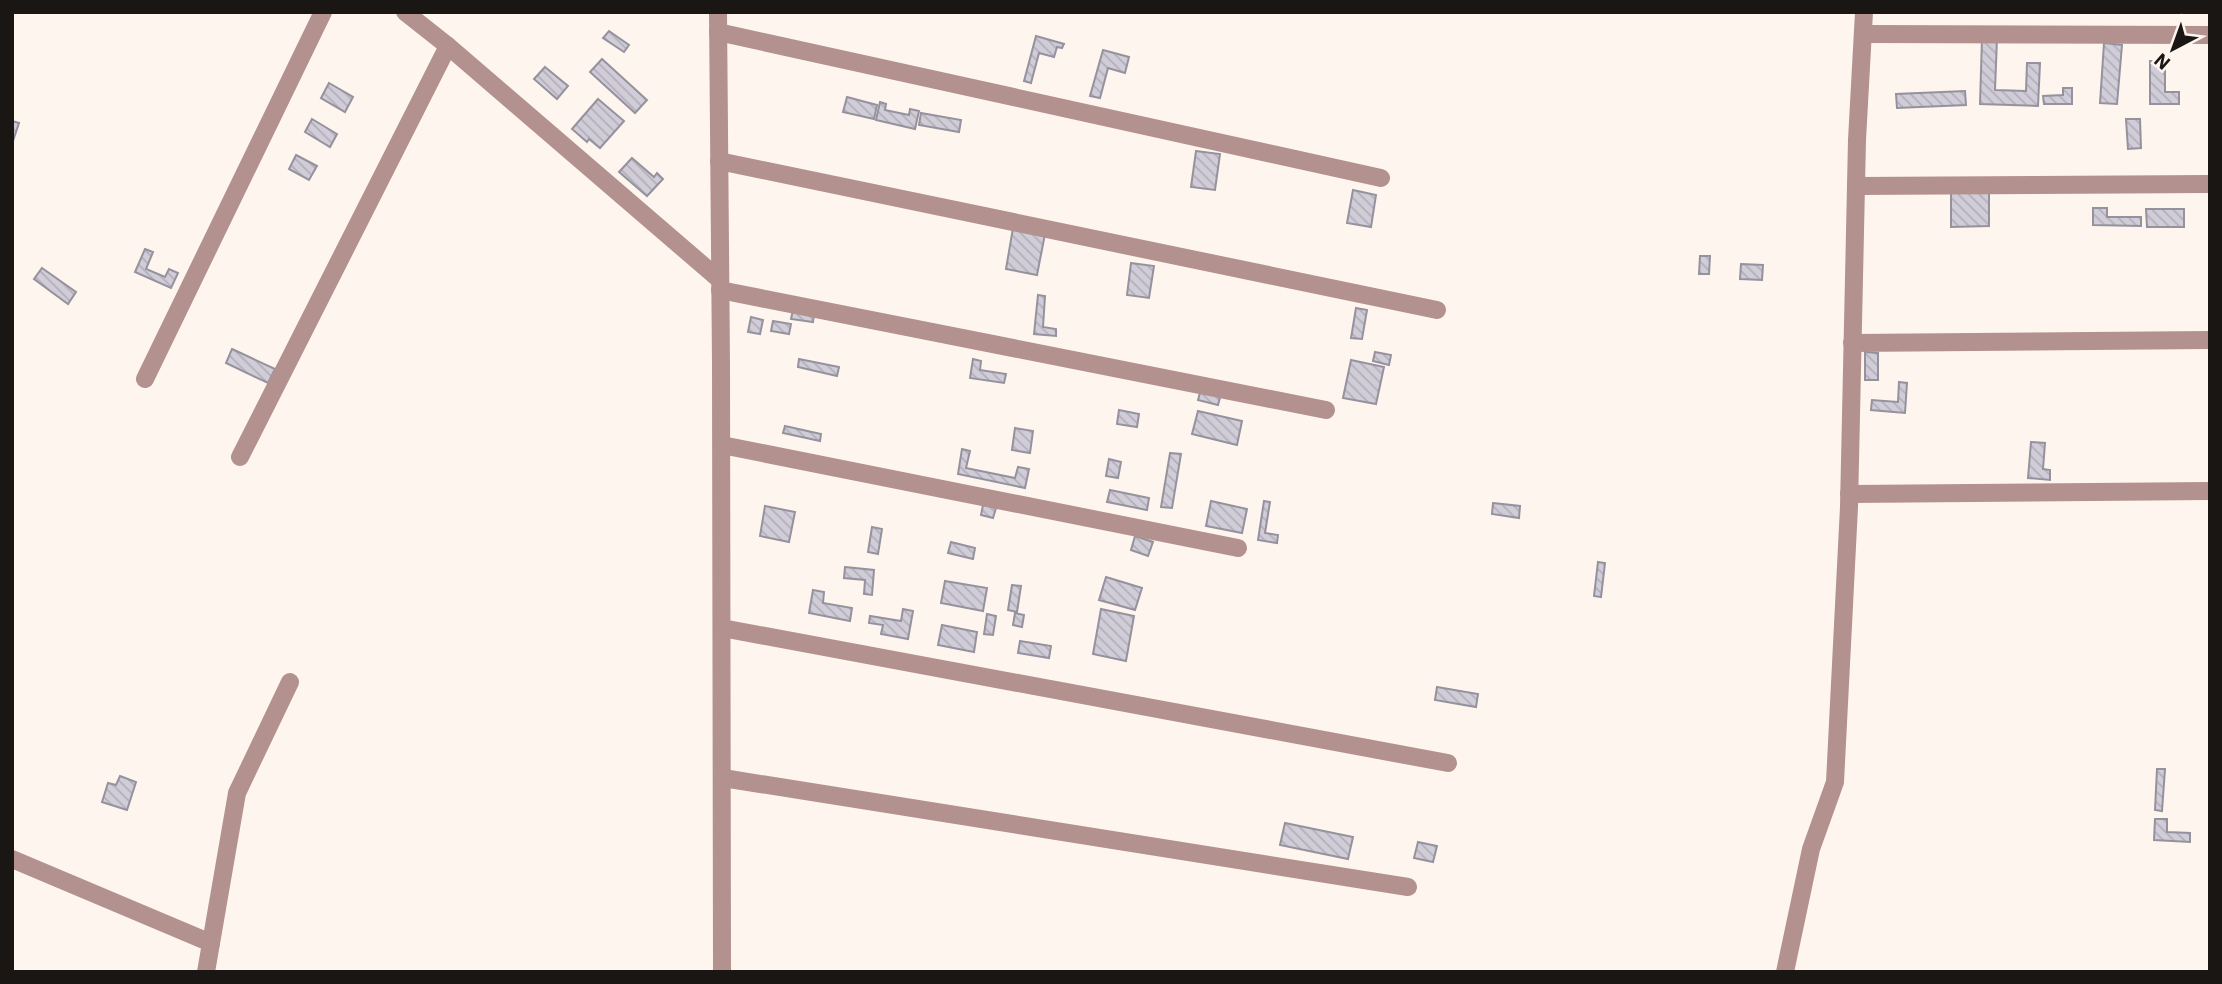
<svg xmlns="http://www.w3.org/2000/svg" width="2222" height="984" font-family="'IBM Plex Sans',sans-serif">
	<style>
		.building { fill: url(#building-back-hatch); stroke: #95929d; stroke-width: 2 }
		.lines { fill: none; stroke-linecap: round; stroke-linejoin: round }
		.street { stroke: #b3918e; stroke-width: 18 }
	</style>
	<defs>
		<pattern id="building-back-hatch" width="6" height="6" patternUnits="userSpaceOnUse" patternTransform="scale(1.75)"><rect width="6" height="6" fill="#d0cdd9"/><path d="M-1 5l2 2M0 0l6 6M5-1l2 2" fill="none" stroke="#b2afb9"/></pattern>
	</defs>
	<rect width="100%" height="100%" fill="#fef5ef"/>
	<!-- building -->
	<g class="building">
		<polygon points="609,31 629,45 624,52 603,38"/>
		<polygon points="1036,36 1064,44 1062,48 1057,47 1054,57 1039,53 1031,83 1024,81"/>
		<polygon points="1982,38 1997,38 1995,90 2026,91 2027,63 2040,63 2038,106 1980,104"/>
		<polygon points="2104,43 2122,45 2117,104 2100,103"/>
		<polygon points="1103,50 1129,57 1125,73 1108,68 1100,98 1090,96"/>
		<polygon points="602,59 647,100 635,113 590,72"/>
		<polygon points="2150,61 2165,62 2165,92 2179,92 2179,104 2150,104"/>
		<polygon points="545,67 568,86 557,99 534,79"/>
		<polygon points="329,83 353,97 345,112 321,98"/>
		<polygon points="2063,88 2072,88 2072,104 2044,104 2043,96 2063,95"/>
		<polygon points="1965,91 1966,105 1897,108 1896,94"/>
		<polygon points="847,97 877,105 874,119 843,112"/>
		<polygon points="598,99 624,121 600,148 589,139 587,142 572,129"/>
		<polygon points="880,102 886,104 885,110 909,115 910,109 919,111 915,129 876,120"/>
		<polygon points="921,113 961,120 959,132 919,125"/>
		<polygon points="312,119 337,134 330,147 305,132"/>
		<polygon points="2126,119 2140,119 2141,148 2128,149"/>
		<polygon points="12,121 19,123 12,144"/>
		<polygon points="1196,151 1220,154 1215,190 1191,187"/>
		<polygon points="296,155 317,166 309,180 289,169"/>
		<polygon points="632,158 654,177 657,173 663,179 647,196 619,172"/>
		<polygon points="1353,190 1376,195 1371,227 1347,223"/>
		<polygon points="1951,191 1989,191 1989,226 1951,227"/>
		<polygon points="2093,208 2107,208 2107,217 2141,217 2141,226 2093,225"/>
		<polygon points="2146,209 2184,209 2184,227 2147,227"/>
		<polygon points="1013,228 1045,234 1037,275 1006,269"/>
		<polygon points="145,249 153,252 146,269 165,277 169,269 178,273 171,288 135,272"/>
		<polygon points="1700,256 1710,256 1709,274 1699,274"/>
		<polygon points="1131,263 1154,266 1149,298 1127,295"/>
		<polygon points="1741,264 1763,265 1762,280 1740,279"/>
		<polygon points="42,268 76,292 68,304 34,279"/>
		<polygon points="1038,295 1045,296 1043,327 1056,329 1056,336 1034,334"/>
		<polygon points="1356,308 1367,310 1362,339 1351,338"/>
		<polygon points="793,310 814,314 813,322 791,319"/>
		<polygon points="751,317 763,320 760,334 748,332"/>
		<polygon points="773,321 791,324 789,334 771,331"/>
		<polygon points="232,349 275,369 268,383 226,363"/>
		<polygon points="1375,352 1391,355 1389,365 1373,361"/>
		<polygon points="1865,352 1878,353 1878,380 1865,380"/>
		<polygon points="799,359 839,367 837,376 798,367"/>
		<polygon points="973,359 981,361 980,370 1006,374 1004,383 970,378"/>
		<polygon points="1351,360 1384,367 1376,404 1343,398"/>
		<polygon points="1899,382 1907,383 1905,413 1871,410 1872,400 1898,402"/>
		<polygon points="1201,389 1221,394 1218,405 1198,400"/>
		<polygon points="1119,410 1139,414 1137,427 1117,424"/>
		<polygon points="1198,411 1242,421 1237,445 1192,434"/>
		<polygon points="785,426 821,434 820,441 783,433"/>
		<polygon points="1015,428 1033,431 1030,453 1012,450"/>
		<polygon points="2031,442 2045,443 2043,469 2050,470 2050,480 2028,478"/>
		<polygon points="962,449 970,451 966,468 1015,478 1018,467 1029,469 1025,488 958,474"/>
		<polygon points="1170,453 1181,454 1172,508 1161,507"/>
		<polygon points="1109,459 1121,462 1118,478 1106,476"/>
		<polygon points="1110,490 1149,498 1147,510 1107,502"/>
		<polygon points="1211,501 1247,509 1242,533 1206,526"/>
		<polygon points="1264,501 1270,502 1265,533 1278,535 1277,543 1258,540"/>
		<polygon points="1493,503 1520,506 1519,518 1492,514"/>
		<polygon points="983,505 996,508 993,518 981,515"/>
		<polygon points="765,506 795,512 789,542 760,536"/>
		<polygon points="872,527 882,529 878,554 868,552"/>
		<polygon points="1135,536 1153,542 1148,556 1131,550"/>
		<polygon points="951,542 975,548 973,559 948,553"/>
		<polygon points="1598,562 1605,563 1601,597 1594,596"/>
		<polygon points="845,567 874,570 872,595 864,594 865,580 844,578"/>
		<polygon points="1106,577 1142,588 1135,610 1099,600"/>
		<polygon points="945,581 987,588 983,611 941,603"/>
		<polygon points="1012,585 1021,586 1017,612 1008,610"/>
		<polygon points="813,590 824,592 823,603 852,608 850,621 809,613"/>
		<polygon points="903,609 913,611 908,639 881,634 883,625 869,623 870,616 901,621"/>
		<polygon points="1101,609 1134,616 1126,661 1093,654"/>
		<polygon points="1015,613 1024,615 1022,627 1013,625"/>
		<polygon points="987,614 996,616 993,635 984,634"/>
		<polygon points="942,625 977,632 974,652 938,645"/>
		<polygon points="1020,641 1051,646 1049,658 1018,653"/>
		<polygon points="1437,687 1478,694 1476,707 1435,700"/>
		<polygon points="2157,769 2165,769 2162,811 2155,810"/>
		<polygon points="120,776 136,782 127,810 102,802 108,783 116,785"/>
		<polygon points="2155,819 2167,819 2167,832 2190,833 2190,842 2154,840"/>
		<polygon points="1285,823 1353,837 1348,859 1280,845"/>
		<polygon points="1418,842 1437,846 1433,862 1414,858"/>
	</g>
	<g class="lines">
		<!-- street -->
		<g class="street">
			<polyline points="405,12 448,46 720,280"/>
			<polyline points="718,12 721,364 722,972"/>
			<polyline points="718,32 1381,178"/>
			<polyline points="1863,34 2210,35"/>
			<polyline points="719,161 1437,310"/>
			<polyline points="1856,186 2210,184"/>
			<polyline points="720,290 1326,410"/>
			<polyline points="1852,343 2210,340"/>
			<polyline points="145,379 323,12"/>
			<polyline points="722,445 1238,548"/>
			<polyline points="240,457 448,46"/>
			<polyline points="1849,494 2210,491"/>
			<polyline points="722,628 1448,763"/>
			<polyline points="723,778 1408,887"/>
			<polyline points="12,859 211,943"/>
			<polyline points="206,972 237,793 290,682"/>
			<polyline points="1785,972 1811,849 1835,782 1849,507 1857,140 1864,12"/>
		</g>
	</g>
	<!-- border -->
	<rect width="2222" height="984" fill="none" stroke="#1a1614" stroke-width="28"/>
	<!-- north arrow -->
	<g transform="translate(2173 49) rotate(221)" stroke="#fef5ef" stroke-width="5" paint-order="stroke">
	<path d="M0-5L12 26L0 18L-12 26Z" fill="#1a1614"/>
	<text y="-10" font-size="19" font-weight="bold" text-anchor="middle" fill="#1a1614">N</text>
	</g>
</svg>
